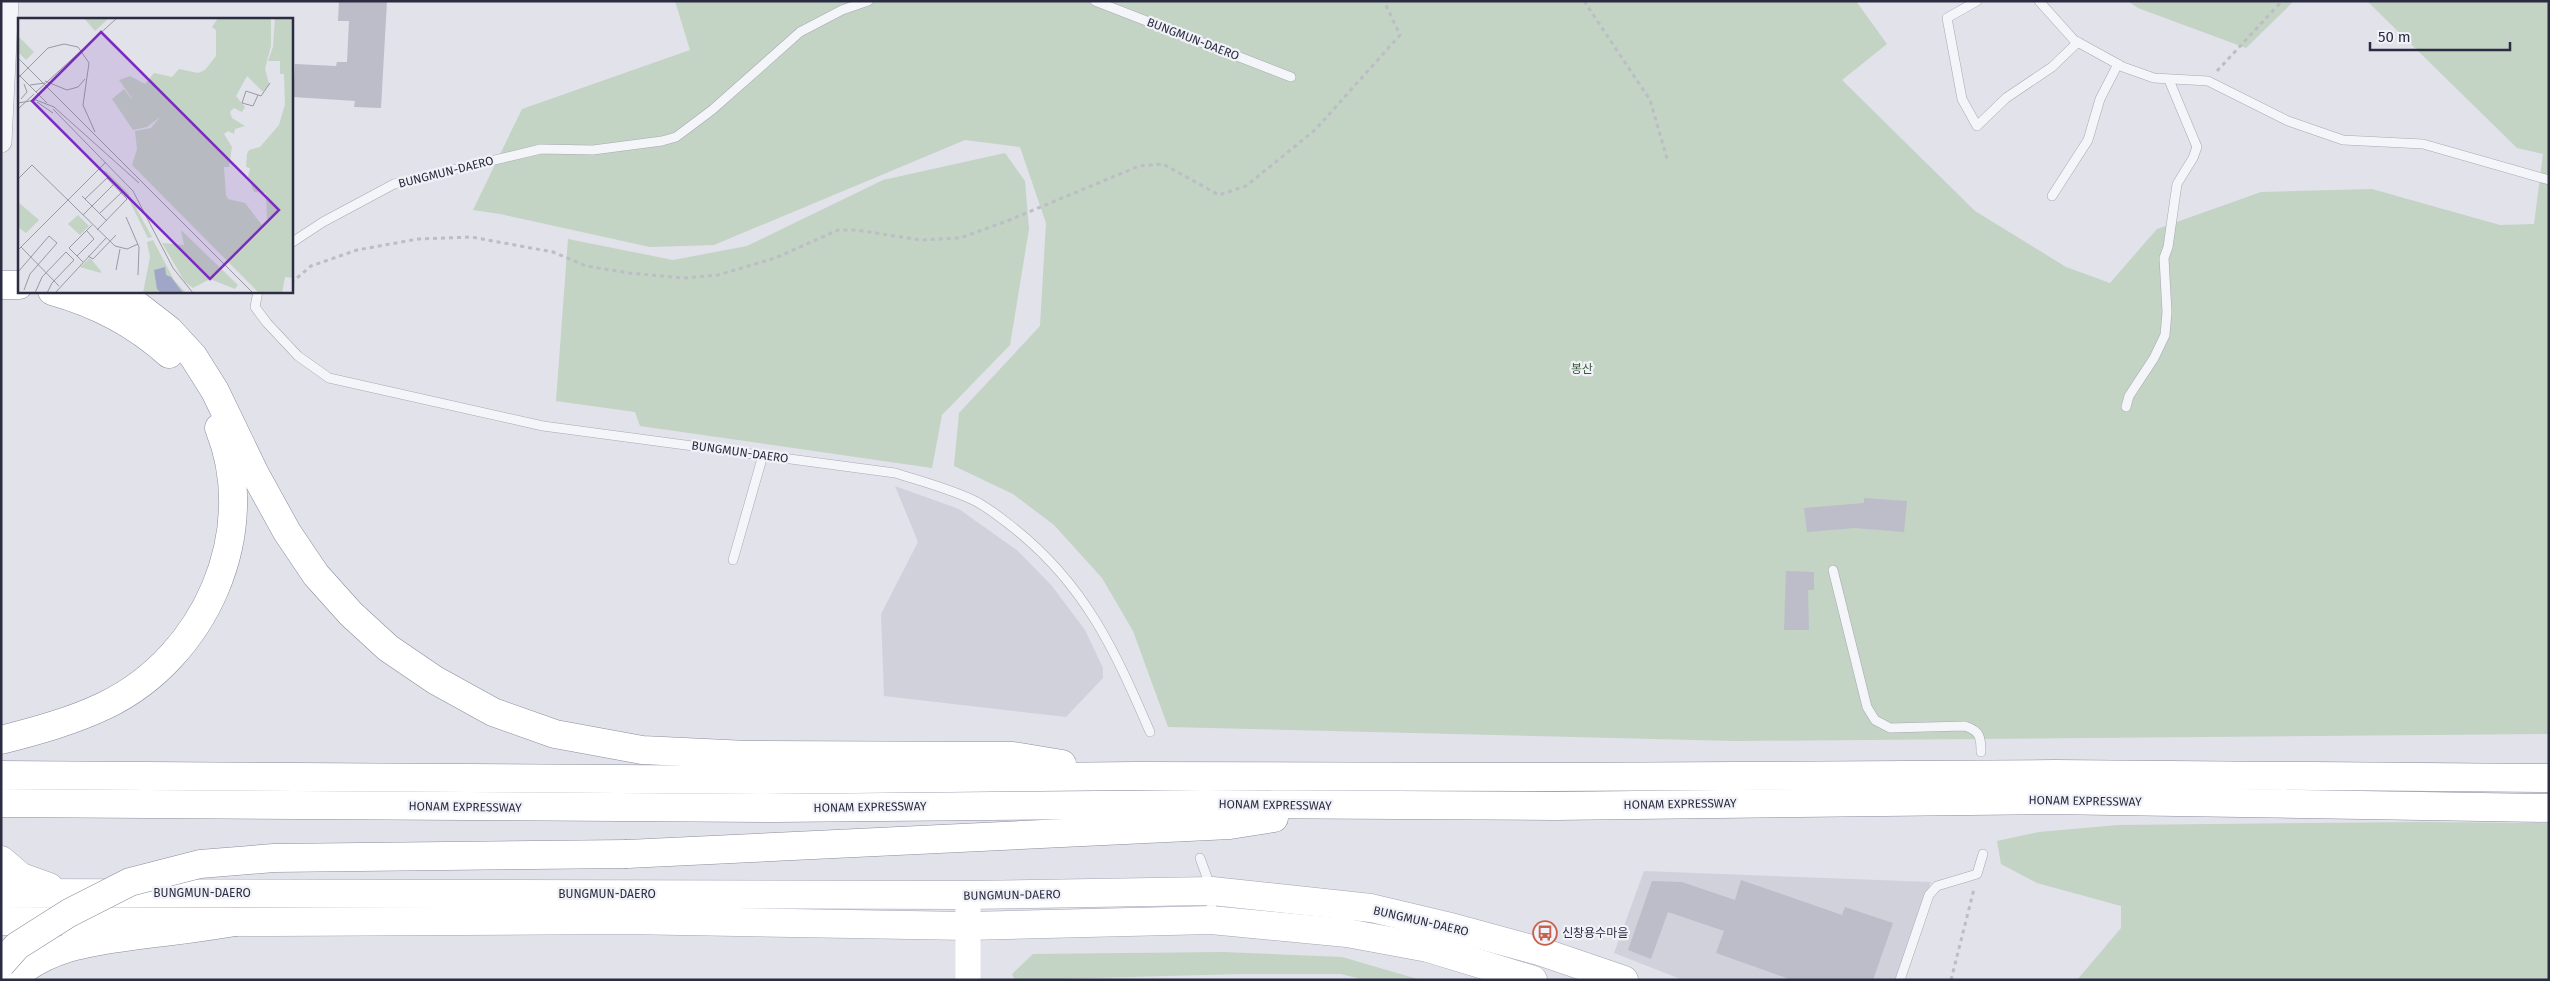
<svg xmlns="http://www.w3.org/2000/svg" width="2550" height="981" font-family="'Fira Sans','Noto Sans KR',sans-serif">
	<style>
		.built { fill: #d0d1db }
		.green { fill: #c3d3c4 }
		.building { fill: #bcbdc9 }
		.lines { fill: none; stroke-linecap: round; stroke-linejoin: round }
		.service-casing { stroke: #a7a8b4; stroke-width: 10 }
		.tertiary-casing { stroke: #a7a8b4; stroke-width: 22 }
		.primary-casing { stroke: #a2a3b5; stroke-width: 29 }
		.trunk-casing { stroke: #8a8c9f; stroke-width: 29 }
		.motorway-casing { stroke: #8a8c9f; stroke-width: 29 }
		.path { stroke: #bcbdc5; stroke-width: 3; stroke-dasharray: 4 4; stroke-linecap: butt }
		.service { stroke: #f4f5f8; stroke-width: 9 }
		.tertiary { stroke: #f4f5f8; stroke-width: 21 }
		.secondary { stroke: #fff; stroke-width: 25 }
		.primary { stroke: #fff; stroke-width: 28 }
		.trunk { stroke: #fff; stroke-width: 28 }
		.motorway { stroke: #fff; stroke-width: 28 }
		.motorway-bridge-casing { stroke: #8a8c9f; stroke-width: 29; stroke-linecap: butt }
		.motorway-bridge { stroke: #fff; stroke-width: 28 }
		.labels { text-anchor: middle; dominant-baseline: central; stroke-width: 4.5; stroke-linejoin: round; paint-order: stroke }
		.street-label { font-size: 12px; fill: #2b2c41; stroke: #f1f2f7 }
		.park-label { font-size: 12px; fill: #395c3d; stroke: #f1f2f7 }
		.poi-label { font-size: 12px; fill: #2b2c41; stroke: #f1f2f7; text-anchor: start }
		.inset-road { fill: none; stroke: #9999a6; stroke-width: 1 }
		.view { fill: #7b2cbf; fill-opacity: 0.15; stroke: #7b2cbf; stroke-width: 2.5 }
		.inset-edge { fill: none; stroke: #2b2c41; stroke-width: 2.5 }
	</style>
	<rect width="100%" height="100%" fill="#e2e2ea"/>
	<!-- built -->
	<g class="built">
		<polygon points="895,486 959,509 1018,551 1052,586 1085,630 1103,668 1103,678 1066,717 884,696 881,614 918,542"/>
		<polygon points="1644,871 1931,882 1895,980 1683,980 1614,953"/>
	</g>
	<!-- green -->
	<g class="green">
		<polygon points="675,1 1856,1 1887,44 1842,80 1975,211 2066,267 2110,283 2157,229 2261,192 2372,189 2500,225 2534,224 2543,154 2517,148 2367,1 2549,1 2549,734 1735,741 1168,727 1133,631 1102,578 1054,525 1013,494 954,466 959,413 1040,326 1046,223 1020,147 965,140 714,245 650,247 500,214 473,210 522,109 690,50"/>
		<polygon points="2128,1 2294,1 2246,48 2138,8"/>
		<polygon points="1005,153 1025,181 1029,229 1010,345 942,415 932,468 640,426 635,412 556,401 568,239 673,260 747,246 883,180"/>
		<polygon points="2421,822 2549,823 2549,980 2077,980 2121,928 2121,906 2037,883 2001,864 1997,841 2039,832 2118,825"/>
		<polygon points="1224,952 1342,957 1421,980 1365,980 1341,974 1242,974 1015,980 1012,974 1033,954"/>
	</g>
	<!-- building -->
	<g class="building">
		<polygon points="339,1 387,1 381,108 354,107 355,101 293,97 295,64 336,66 337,62 347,62 349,21 338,21"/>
		<polygon points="1864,498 1907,501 1904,532 1855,528 1807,532 1804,508 1864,503"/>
		<polygon points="1786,571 1814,572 1814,590 1808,590 1809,630 1784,630"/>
		<polygon points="1741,880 1842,915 1845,907 1893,923 1873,980 1792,980 1716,953 1724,931 1668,912 1651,959 1628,950 1652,881 1682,882 1735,900"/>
	</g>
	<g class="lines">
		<!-- service casing -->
		<g class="service-casing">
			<g id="service">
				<polyline points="1095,1 1291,77"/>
				<polyline points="1977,1 1947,18 1962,99 1977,126 2006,98 2052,67 2078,42"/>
				<polyline points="2039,1 2074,40 2123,67 2154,78 2208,81 2288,121 2343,140 2423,144 2549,180"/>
				<polyline points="2052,196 2088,140 2100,99 2118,64"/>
				<polyline points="291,243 323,222 394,184 541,149 593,150 662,141 676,137 712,110 800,32 842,10 868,1"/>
				<path d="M258,291L255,307L267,323L298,356L329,378L543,426L895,473C921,481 947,488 971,499C987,506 1002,519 1015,529C1086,586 1115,651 1150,732"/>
				<polyline points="2126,407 2129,396 2154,358 2165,335 2167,312 2164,258 2168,247 2177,184 2193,158 2197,147 2169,80"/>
				<polyline points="733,560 763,455"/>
				<path d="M1833,570L1867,707L1875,720L1890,728L1965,726C1980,731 1981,737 1981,752"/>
				<polyline points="1200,858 1212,891 1211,917"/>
				<polyline points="1900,980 1929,895 1937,886 1977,874 1983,854"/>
			</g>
		</g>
		<!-- tertiary casing -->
		<g class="tertiary-casing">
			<polyline id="tertiary" points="1,142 8,1"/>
		</g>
		<!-- primary casing -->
		<g class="primary-casing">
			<g id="primary">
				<polyline points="1,860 21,877 49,887"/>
				<polyline points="1,893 968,895 1212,891 1371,908 1447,926 1539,951 1624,980"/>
				<polyline points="1,921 272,922 625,920 968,926 1211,920 1347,933 1428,948 1533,980"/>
			</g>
		</g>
		<!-- trunk casing -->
		<g class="trunk-casing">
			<path id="trunk" d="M11,980C49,944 98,941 147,934C176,931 205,927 235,922"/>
		</g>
		<!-- motorway casing -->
		<g class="motorway-casing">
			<g id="motorway">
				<polyline points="1,285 19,285"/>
				<path d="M52,291C95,303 136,324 169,354"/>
				<polyline points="113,291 138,306 169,330 193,356 215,391 255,474 287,532 316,575 351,614 388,648 435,680 493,712 555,734 642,750 747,755 1013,756 1062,764"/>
				<path d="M1,740C36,731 73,721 106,705C205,657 261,532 219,428"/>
				<polyline points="1,775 763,780 1135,776 1552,777 2055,774 2549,778"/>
				<polyline points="1,803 775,808 1205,804 1555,806 2048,800 2549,808"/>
				<polyline points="627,854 1230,825 1274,818"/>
			</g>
		</g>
		<!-- path -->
		<g class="path">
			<polyline points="1584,1 1650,100 1668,162"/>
			<polyline points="2217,71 2282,1"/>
			<polyline points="291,283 311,266 357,250 418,239 471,237 553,252 586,266 629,273 684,278 718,275 775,258 838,230 856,230 921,240 960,238 1007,221 1139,166 1163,164 1219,195 1246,186 1315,130 1400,35 1384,1"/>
			<polyline points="1951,980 1974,889"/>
		</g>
		<!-- service -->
		<use href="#service" class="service"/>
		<!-- tertiary -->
		<use href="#tertiary" class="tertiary"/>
		<!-- secondary -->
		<polyline class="secondary" points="968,980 968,895"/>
		<!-- primary -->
		<use href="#primary" class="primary"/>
		<!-- trunk -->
		<use href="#trunk" class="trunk"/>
		<!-- motorway -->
		<use href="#motorway" class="motorway"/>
		<!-- motorway-bridge casing -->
		<g class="motorway-bridge-casing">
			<polyline id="motorway-bridge" points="1,964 17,946 69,913 130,882 200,864 274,858 627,854"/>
		</g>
		<!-- motorway-bridge -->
		<use href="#motorway-bridge" class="motorway-bridge"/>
	</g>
	<!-- icons -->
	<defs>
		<g id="bus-ring" transform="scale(1.25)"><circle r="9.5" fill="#f1f2f7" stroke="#c7624e" stroke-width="1.5"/><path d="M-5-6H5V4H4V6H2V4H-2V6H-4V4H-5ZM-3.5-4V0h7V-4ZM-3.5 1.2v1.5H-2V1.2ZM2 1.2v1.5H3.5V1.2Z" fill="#c7624e"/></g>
	</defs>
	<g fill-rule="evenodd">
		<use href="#bus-ring" x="1545" y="933"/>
	</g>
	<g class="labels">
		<!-- street labels -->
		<g class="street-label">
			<text transform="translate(1193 39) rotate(21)">BUNGMUN-DAERO</text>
			<text transform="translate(446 172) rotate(-14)">BUNGMUN-DAERO</text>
			<text transform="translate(740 452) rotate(8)">BUNGMUN-DAERO</text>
			<text transform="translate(2085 801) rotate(1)">HONAM EXPRESSWAY</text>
			<text transform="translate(1680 804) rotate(-1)">HONAM EXPRESSWAY</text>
			<text transform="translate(1275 805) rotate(1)">HONAM EXPRESSWAY</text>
			<text transform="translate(465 807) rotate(1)">HONAM EXPRESSWAY</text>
			<text transform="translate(870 807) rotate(-1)">HONAM EXPRESSWAY</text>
			<text x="202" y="893">BUNGMUN-DAERO</text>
			<text x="607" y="894">BUNGMUN-DAERO</text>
			<text transform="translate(1012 895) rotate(-1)">BUNGMUN-DAERO</text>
			<text transform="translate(1421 921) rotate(13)">BUNGMUN-DAERO</text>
		</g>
		<!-- park labels -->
		<g class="park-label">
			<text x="1582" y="369">봉산</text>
		</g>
		<!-- poi labels -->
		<g class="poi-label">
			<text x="1562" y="933">신창용수마을</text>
		</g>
	</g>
	<!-- overview -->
	<g transform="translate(18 18)">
		<rect width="275" height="275" fill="#e2e2ea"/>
		<path d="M66,0H91L77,13ZM200,0H253V28L247,51L251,66L245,74L229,58L218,78L227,89L224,94L216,90L212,94L214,100L227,108L217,111L216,116L210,113L206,116L214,129L211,149H206L208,177L210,181L227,185L244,207L249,202L248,175L236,174L230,159L232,150L228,149L229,136L231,132L242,129L261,107L267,86L266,56H262V43H250L255,29L257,0H275V260L267,259L264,275H241L114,147L119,131L117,113L133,110L142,99L129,109L115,112L94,81L106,71L112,79L115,82L101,62L112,58L127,66L136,55L154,59L161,51L180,55L187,52L198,38V12L194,9ZM0,18L16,34L8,42L0,34ZM88,153L110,175L134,219L130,220L108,176L85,153ZM0,184L21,202L8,215L0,209ZM60,197L71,208L62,217L50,206ZM163,212L220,267L217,271L192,261L175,270L167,264L144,225L166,227ZM135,222L156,262L168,275H125L132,239L129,224ZM72,240L83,253V255L62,249Z" fill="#c3d3c4"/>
		<path d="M147,249L148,257L153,259L165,275H143L139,271L136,252Z" fill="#9fa6c7"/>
		<path class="inset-road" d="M0,40L235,275M0,56L29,85M0,60L30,30L46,26L60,29L71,45L65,87L77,114M27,63L49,72L60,69L67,61M12,67L27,65M18,74L99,0M240,77L235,88L224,85L228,73L243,78L252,65M3,81L9,74L6,66M19,84L35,95M0,85L18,82L36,89L121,165M0,91L16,76M35,91L115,173L155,250L175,275M0,161L14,147L97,228L109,231L120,226M64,178L89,203M67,181L89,160L109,181L79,212M81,196L104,174M65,197L96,166M108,199L121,229L120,257M3,229L41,268M0,232L88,144M59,238L76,221L69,213M70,238L75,241L98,217M65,244L51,230L74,207M98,252L102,231M0,254L31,218L39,225L12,256L6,272M17,275L24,259L48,234L56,242L34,265L29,275M37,275L88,220"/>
		<path class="view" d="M83,14L261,192L192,261L14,83Z"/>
		<rect width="275" height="275" class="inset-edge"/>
	</g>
	<!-- border -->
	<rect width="2550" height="981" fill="none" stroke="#2b2c41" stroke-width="5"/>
	<!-- scale -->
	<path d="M2370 42v8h140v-8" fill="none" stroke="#2b2c41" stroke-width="2.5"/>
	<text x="2378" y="42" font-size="15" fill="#2b2c41" stroke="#f1f2f7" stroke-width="4" paint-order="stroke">50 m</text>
</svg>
